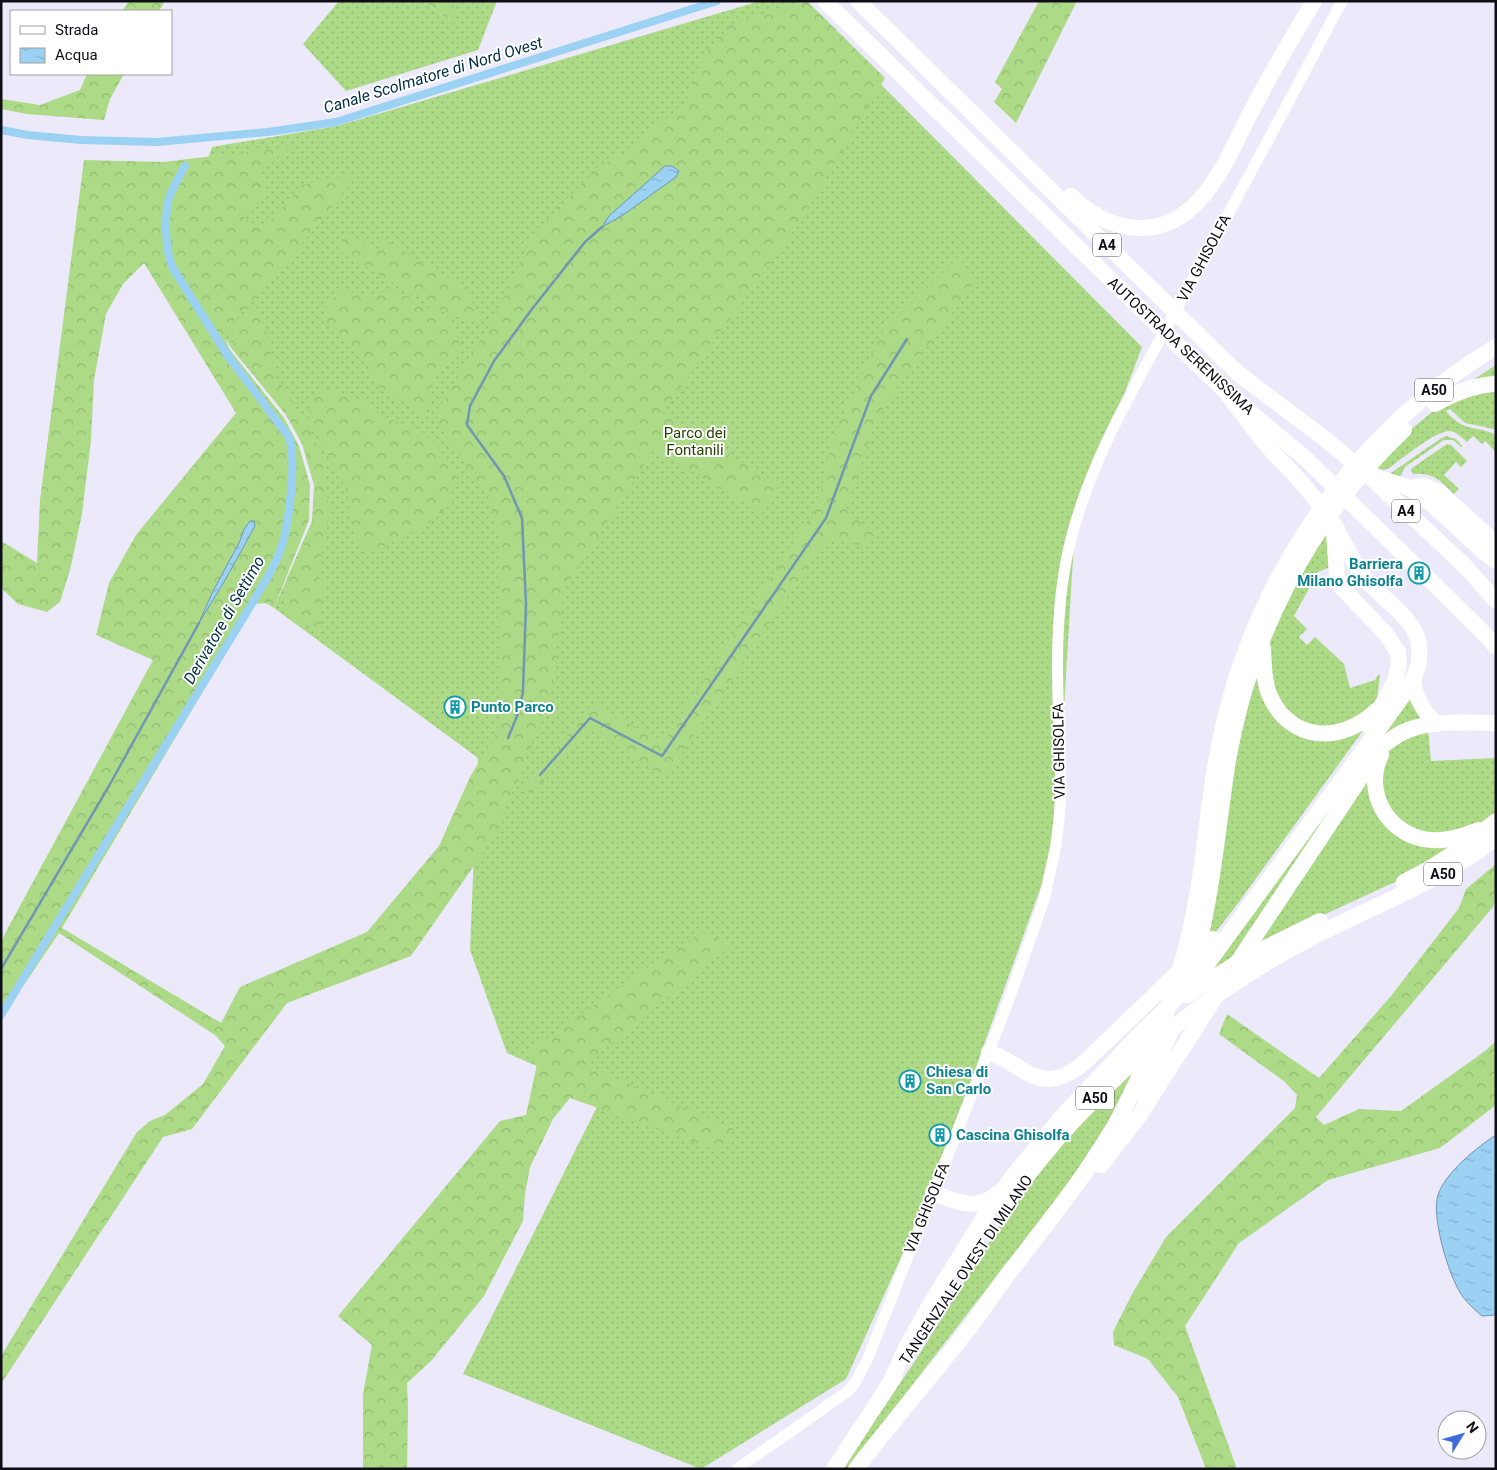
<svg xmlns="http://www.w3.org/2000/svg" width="1497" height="1470" font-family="Roboto,sans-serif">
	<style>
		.grass { fill: url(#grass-dots) }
		.forest { fill: url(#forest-crowns) }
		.water { fill: url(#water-ripples); stroke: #7196b1 }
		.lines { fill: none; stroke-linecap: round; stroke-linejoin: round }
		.stream { stroke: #7196b1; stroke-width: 2.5 }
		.canal { stroke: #9bd1f3; stroke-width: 8 }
		.minor { stroke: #fff; stroke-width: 11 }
		.highway { stroke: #fff; stroke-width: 16 }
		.labels { text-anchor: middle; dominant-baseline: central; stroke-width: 4; stroke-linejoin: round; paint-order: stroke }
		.shield { fill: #fff; stroke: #57565d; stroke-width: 1 }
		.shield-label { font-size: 14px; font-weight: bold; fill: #0f0e17 }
		.street-label { font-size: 15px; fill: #0f0e17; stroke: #fff }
		.park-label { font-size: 15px; fill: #274304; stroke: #fff }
		.culture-label { font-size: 15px; font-weight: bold; fill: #0d838f; stroke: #fff; text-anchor: start }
		.water-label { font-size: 16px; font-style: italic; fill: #002e44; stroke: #fff }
	</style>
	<defs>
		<pattern id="grass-dots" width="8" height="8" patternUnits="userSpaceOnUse" patternTransform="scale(1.25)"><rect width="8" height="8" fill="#acda86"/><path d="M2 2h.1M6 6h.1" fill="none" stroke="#93ba73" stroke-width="1.8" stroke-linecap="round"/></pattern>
		<pattern id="forest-crowns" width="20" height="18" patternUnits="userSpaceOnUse" patternTransform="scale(1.25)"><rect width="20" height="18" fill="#acda86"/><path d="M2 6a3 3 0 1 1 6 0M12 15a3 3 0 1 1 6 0" fill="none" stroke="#93ba73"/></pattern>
		<pattern id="water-ripples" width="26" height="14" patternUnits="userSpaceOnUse" patternTransform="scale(1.25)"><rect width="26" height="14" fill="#9bd1f3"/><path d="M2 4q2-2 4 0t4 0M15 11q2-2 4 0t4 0" fill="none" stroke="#84b2d0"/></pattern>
	</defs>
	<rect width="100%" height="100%" fill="#ece9fb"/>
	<!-- grass -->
	<g class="grass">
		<polygon points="339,1 424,1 453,23 453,1 497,1 478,50 346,91 303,44"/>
		<polygon points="760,1 798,1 1142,347 1075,524 1056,845 976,1067 918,1220 846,1379 701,1469 463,1374 603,1095 507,1053 470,950 478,758 274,608 312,521 314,485 302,444 286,415 232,349 198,292 194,198 212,147 337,126"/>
		<polygon points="1496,365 1496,380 1473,380"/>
		<path d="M1496,388V430L1485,427L1465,423L1450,409L1446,411C1466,434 1474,424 1496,435V452L1485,441L1482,444L1473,436L1467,442C1462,438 1457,432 1450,431C1436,430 1402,459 1389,468L1384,470L1377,468L1409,431L1437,408Z"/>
		<polygon points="1446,436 1456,439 1463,447 1461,447 1453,440 1444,440 1405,467 1400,477 1388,475 1440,439"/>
		<path d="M1447,444L1451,445L1467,461L1461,467L1456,462L1444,475L1459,489L1454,494C1440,480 1435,473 1414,474L1411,471L1412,468Z"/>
		<polygon points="1326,530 1330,567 1318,572 1294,616 1307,629 1299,637 1307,645 1315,637 1344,664 1350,688 1375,680 1379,674 1380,675 1377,699 1372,708 1348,724 1309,728 1276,699 1269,649 1273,625"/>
		<polygon points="1258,661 1289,726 1367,725 1236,906 1215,933 1204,943 1225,807"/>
		<polygon points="1410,691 1424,720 1403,727 1231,961 1205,977"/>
		<polygon points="1428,729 1431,761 1496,758 1496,816 1468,830 1426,834 1395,819 1379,786 1387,753 1392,746"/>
		<polygon points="1371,767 1394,828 1465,838 1397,881 1304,924 1250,951"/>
		<polygon points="1132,1073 1108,1122 1068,1184 847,1469 842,1469 917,1358 996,1231 1024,1192 1068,1138"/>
	</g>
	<!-- forest -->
	<g class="forest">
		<polygon points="129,1 165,1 159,11 122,11"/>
		<polygon points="424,1 453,1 453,23"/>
		<path d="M807,1L885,78L800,222L662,413L779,485L762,513L654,449L564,589L552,690L522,771L492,840L411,956L287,1003L192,1129L163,1137L1,1384V1356L137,1132L150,1121L165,1115L203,1084L225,1046L215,1035L59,933L1,1019V941L153,660L96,635L109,583L136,535L236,413L144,263L123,284L106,314L94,380L91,440L82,514L70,570L60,602L47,612L18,604L1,588V541L37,563L40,500L84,160L163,162L291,147L260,172L267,191L250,209L240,215L263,230L303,185L328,178L356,176L311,233L232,324C225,334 224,339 230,350L284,418L299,446L310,485L309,520L274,608L266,603L255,604L62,928L221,1023L240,987L367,932L439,846L470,777L496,734L502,701L499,609L500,539L491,506L490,500L440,427L437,416L441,405L494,318L533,235L597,168L633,148L686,101L706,51L733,23Z"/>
		<polygon points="1039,1 1077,1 1016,123 994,102 1002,89 995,82"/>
		<polygon points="87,74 124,74 110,99 104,120 27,114 1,109 1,99 40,105 80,90"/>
		<polygon points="345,231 378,251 381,237 469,290 474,308 482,313 482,317 473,322 446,313 339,251"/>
		<polygon points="958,257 977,280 886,402 873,430 847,507 847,511 876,534 866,546 826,539 665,778 590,726 532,794 524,789 593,704 664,742 818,505 833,437 864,369 884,330"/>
		<path d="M389,287L437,314L455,320L458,341L464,350L434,379L429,402V418L379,386L363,356L358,350L333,331L325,318C326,305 332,297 344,290L374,299Z"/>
		<path d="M255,305L267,332L275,375L309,429L324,459L329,512L326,540L316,574L325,584L322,600L317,613L323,628L318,633C306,624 283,615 283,597L313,522L315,486L304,444L287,415L234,348L229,337L233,331Z"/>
		<polygon points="322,384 366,403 387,418 420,430 439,448 457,474 451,488 453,502 436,517 418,530 369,553 355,536 346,488 309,420 310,402"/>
		<polygon points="1496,864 1496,897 1493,907 1316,1117 1324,1125 1359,1109 1401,1111 1485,1051 1496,1041 1496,1105 1440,1148 1328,1180 1239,1243 1185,1326 1237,1469 1206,1469 1178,1397 1148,1359 1114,1345 1113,1332 1131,1296 1166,1237 1295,1108 1297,1095 1285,1082 1219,1034 1227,1014 1319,1078 1391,996 1459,908 1466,889"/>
		<polygon points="706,930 729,947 585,1065 734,1129 721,1152 570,1098 553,1119 530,1167 525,1194 523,1221 484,1296 431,1361 407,1383 408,1409 407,1469 363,1469 363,1394 372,1345 338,1316 500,1121 526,1115 537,1064 529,1051 652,964"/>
	</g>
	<!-- water -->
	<g class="water">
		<polygon points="665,166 672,166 679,171 676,177 623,215 602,227 609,216"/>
		<polygon points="250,521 254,521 255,526 224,582 199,623 212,593 240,541 244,529"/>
		<path d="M1496,1135V1315L1482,1316C1474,1309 1466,1302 1461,1294C1448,1274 1431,1216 1438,1195C1445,1173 1477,1147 1496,1135Z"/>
	</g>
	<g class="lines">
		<!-- stream -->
		<g class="stream">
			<polyline points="508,738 519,711 523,692 526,604 522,518 504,476 467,425 470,406 494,361 532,309 585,242 602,227"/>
			<polyline points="540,775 590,718 662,756 826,518 871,396 907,339"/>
			<polyline points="1,969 109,786 199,623"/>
		</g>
		<!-- canal -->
		<g class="canal">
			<polyline points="1,130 28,135 81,140 157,142 268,132 336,122 717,1"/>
			<path d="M1,1015L253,602C262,586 274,569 280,551C289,527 297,460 289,437L228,356L174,270C165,255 164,215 169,198C173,187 179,177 185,166"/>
		</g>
		<!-- minor -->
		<path class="minor" d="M737,1469L847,1392L855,1383L868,1358L1007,1005L1044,900L1056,845L1059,819L1061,791C1059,710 1051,626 1069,547C1089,461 1136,385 1177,308C1233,206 1288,104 1342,1"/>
		<!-- highway -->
		<g class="highway">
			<polyline points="825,1 1226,392 1306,459 1481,630 1496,647"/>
			<polyline points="858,1 1219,355 1239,374 1329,442 1368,475 1465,566 1496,601"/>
			<path d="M1071,196C1090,214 1110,226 1137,228C1202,231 1227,157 1252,110C1271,73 1293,37 1314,1"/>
			<path d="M1435,404C1454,393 1473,385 1496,384"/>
			<polyline points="1372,476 1410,488 1434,506 1485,553 1496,561"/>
			<polyline points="1410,488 1425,486 1439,492 1496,543"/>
			<polyline points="1334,533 1337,576 1341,587 1386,634 1398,652 1399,665 1395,681 1370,727"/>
			<path d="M1263,648C1264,664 1263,679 1269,694C1290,743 1342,744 1377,710"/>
			<path d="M1413,680C1415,697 1424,713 1437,724"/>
			<path d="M1381,755C1364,790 1385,831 1423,839C1441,843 1462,837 1479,830"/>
			<path d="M1404,882C1438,866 1467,845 1496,821"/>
			<path d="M1199,943C1213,885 1218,826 1227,767C1247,641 1310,518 1404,430"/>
			<polyline points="1187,995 1245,958 1320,921"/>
			<path d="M989,1052C1028,1067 1042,1099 1086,1061L1213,939"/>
			<polyline points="1142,1095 1170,1033"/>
			<path d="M1101,1165L1139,1116L1245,951L1381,747C1390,740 1400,732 1411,729C1434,720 1470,723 1496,723"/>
			<path d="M933,1192C954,1202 979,1212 998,1193"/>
			<path d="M1007,1203C1086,1092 1191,1000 1313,937C1375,905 1440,882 1496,838"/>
			<path d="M889,1385L906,1348L928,1308L990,1208L1013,1176L1065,1113L1143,1031L1164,1011L1208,963L1389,715C1406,690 1425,672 1418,640C1413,618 1381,597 1366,580C1352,563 1345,543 1334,524C1329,517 1324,510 1318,503C1304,483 1286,467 1270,449C1255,431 1240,411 1226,392"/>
			<polyline points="834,1469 894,1377"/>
			<path d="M856,1469C894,1419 935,1373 973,1323C987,1304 1000,1283 1016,1264C1059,1208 1105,1152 1135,1087C1164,1026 1187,959 1198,891C1206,843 1209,794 1219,746C1251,582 1351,433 1496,347"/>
		</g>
	</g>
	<!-- icons -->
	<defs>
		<g id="building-ring" transform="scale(1.125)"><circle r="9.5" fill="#fff" stroke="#0f9aa8" stroke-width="1.5"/><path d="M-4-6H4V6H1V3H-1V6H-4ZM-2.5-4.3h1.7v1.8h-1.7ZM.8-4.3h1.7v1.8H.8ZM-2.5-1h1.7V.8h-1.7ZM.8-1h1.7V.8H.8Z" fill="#0f9aa8"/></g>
	</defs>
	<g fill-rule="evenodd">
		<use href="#building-ring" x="1419" y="573"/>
		<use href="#building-ring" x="455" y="707"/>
		<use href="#building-ring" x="910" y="1081"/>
		<use href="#building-ring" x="940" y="1135"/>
	</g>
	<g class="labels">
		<!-- shield labels -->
		<g class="shield">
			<rect x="1093" y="233.5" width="28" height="23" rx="4"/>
			<rect x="1415" y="378.5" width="38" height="23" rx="4"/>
			<rect x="1392" y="499.5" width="28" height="23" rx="4"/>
			<rect x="1424" y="862.5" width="38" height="23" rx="4"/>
			<rect x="1076" y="1086.5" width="38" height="23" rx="4"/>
		</g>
		<g class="shield-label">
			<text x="1107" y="245">A4</text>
			<text x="1434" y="390">A50</text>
			<text x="1406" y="511">A4</text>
			<text x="1443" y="874">A50</text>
			<text x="1095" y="1098">A50</text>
		</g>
		<!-- street labels -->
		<g class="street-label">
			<text transform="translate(1204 258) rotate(-62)">VIA GHISOLFA</text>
			<text transform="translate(1181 346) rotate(43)">AUTOSTRADA SERENISSIMA</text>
			<text transform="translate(1059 751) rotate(-91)">VIA GHISOLFA</text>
			<text transform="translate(927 1208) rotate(-68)">VIA GHISOLFA</text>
			<text transform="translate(966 1270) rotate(-56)">TANGENZIALE OVEST DI MILANO</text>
		</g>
		<!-- park labels -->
		<g class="park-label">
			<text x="695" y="433">Parco dei<tspan x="695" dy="17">Fontanili</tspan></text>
		</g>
		<!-- culture labels -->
		<g class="culture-label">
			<text x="1403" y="564" text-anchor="end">Barriera<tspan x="1403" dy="17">Milano Ghisolfa</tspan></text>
			<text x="471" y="707">Punto Parco</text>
			<text x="926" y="1072">Chiesa di<tspan x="926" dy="17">San Carlo</tspan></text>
			<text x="956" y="1135">Cascina Ghisolfa</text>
		</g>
		<!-- water labels -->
		<g class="water-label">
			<text transform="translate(433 75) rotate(-17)">Canale Scolmatore di Nord Ovest</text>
			<text transform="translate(224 620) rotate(-60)">Derivatore di Settimo</text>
		</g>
	</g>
	<!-- border -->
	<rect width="1497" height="1470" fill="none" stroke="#0f0e17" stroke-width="5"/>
	<!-- legend -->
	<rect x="10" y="10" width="162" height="65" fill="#ffffff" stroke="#9f9fa2"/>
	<rect x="20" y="26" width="25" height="8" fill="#ffffff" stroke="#9f9fa2"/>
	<text x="55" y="35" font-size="15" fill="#0f0e17">Strada</text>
	<rect x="20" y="48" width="25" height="15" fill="url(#water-ripples)" stroke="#9f9fa2"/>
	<text x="55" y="60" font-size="15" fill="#0f0e17">Acqua</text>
	<!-- north arrow -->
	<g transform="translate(1462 1435) rotate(53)"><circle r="24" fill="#ffffff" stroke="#9f9fa2"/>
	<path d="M0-4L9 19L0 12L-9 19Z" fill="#3f6bdc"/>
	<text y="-8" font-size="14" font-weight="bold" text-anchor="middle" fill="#0f0e17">N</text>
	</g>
</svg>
